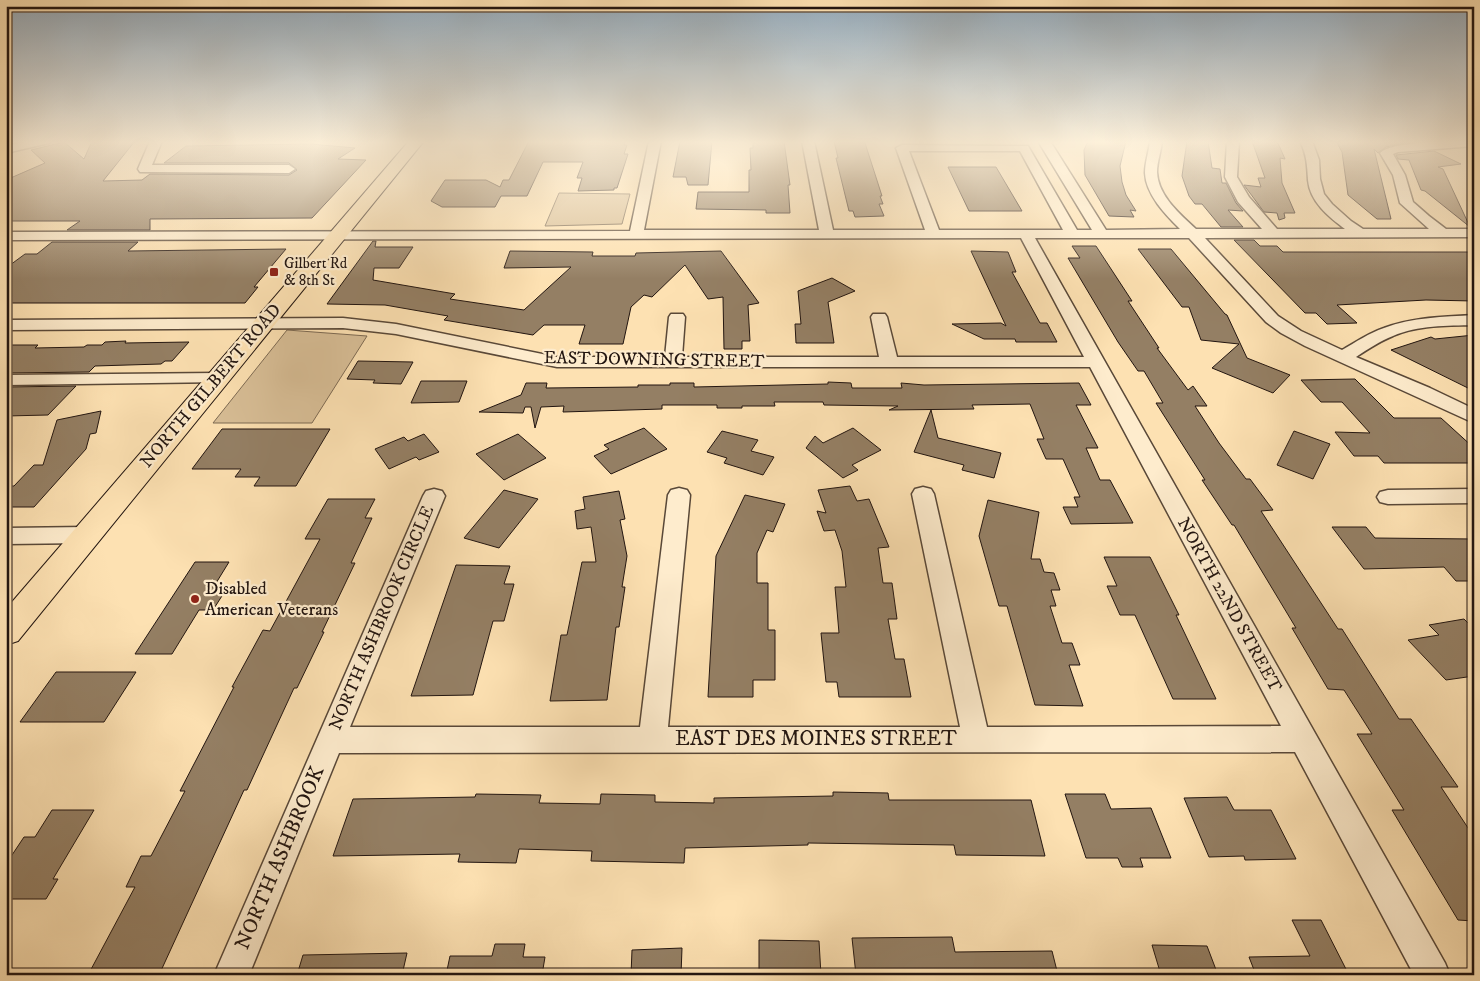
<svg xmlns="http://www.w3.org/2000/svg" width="1480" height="981" font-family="'IM FELL DW Pica',serif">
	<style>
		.green { fill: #d8be96; stroke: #7d6a53 }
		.building { fill: #947f64; stroke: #221510 }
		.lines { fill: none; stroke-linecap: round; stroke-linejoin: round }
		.minor-casing { stroke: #594838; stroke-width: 3 }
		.major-casing { stroke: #221510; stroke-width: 2 }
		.minor { fill: #feeccd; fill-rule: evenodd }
		.major { fill: #fde1b2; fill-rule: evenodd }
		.poi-dot { fill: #8f2418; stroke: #feeccd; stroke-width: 2 }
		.labels { text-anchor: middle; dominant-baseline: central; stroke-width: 4.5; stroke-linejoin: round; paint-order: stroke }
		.far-poi-label { font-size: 15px; fill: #221510; stroke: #feeccd; text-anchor: start }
		.street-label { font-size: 18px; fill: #221510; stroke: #feeccd }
		.poi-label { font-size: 18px; fill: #221510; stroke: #feeccd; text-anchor: start }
		.near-street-label { font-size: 21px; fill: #221510; stroke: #feeccd }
	</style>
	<rect width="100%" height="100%" fill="#fde1b2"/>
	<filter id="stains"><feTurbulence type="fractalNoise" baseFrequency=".004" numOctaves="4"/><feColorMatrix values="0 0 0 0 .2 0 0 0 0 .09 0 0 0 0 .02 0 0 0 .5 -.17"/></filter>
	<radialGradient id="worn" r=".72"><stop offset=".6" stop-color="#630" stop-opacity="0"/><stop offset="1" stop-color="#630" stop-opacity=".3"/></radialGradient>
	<!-- green -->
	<g class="green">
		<polygon points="559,193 630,194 622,224 545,226"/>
		<polygon points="287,330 367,336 312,423 213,423"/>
	</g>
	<!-- building -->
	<g class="building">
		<polygon points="92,141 135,141 103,181 142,180 150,174 289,175 297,170 289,163 164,163 186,146 311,144 355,148 338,159 366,160 312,218 150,219 150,230 67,230 80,221 6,221 6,180 45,163 31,150 64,142 84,159"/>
		<polygon points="529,141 625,142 624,145 627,145 624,154 628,154 617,188 614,188 614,190 578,191 582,178 577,178 583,162 543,162 527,196 501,196 495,207 442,207 431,201 445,180 486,180 500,187 503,180 509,180"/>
		<polygon points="680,141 712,141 708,185 688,185 686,177 673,177"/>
		<polygon points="753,141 784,141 790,185 788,185 790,213 766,213 766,210 696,209 698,192 749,192 749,170 751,170 750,148 753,148"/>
		<polygon points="834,141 858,141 858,143 865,143 882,196 880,196 883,204 879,204 884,216 855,217 853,211 849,211 836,158 838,158"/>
		<polygon points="1088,141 1126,141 1120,166 1122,182 1126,195 1136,211 1130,210 1134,217 1109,216 1085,175 1084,150"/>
		<polygon points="1187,141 1208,141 1212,168 1220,169 1222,183 1226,183 1236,203 1243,211 1228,210 1243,227 1221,227 1202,204 1195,204 1189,196 1182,176"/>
		<polygon points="1252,141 1277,141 1285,159 1280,158 1282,183 1295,213 1284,213 1285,218 1279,220 1277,213 1264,212 1244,185 1261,187 1258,178 1265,178"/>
		<polygon points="1336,141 1415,141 1386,147 1378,153 1374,149 1391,219 1377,219 1348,195 1342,152"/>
		<polygon points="1434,151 1461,164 1438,167 1443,169 1470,227 1425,191 1421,190 1409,160 1398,159 1396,155"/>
		<polygon points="948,167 996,167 1022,211 969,211"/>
		<polygon points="1234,240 1254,240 1260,246 1277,246 1283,252 1474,252 1474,301 1426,300 1337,305 1357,323 1327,324 1316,313 1305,313"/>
		<polygon points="373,241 376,241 375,247 413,247 399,268 374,268 373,280 455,294 450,299 524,310 571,267 504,268 510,251 593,252 592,256 635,256 636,253 721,251 759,303 748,305 750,341 742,341 742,349 724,349 723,297 708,299 685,265 652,297 644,295 631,307 623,344 579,344 585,325 544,325 533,335 444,320 448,316 385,305 327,304"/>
		<polygon points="52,242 138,242 128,251 286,249 254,287 258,287 245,303 6,303 6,268 25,254 37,254"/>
		<polygon points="1072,246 1096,246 1132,301 1128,301 1159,348 1157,348 1188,390 1193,386 1207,406 1195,406 1219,443 1246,479 1250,479 1273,510 1261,511 1338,629 1342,629 1399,719 1411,719 1458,787 1441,787 1474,837 1474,921 1458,920 1392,810 1404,810 1357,734 1372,734 1344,690 1328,689 1292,628 1296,628 1234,525 1232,525 1202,480 1205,480 1156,403 1163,403 1144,371 1138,371 1118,342 1068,258 1080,258"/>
		<polygon points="1138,249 1171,249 1225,314 1227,315 1247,358 1290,375 1273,393 1212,368 1239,344 1201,340 1189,307 1182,307"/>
		<polygon points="971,251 1008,252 1016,272 1012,272 1040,323 1047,323 1057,342 1016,342 1015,339 984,339 952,324 1001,323 1006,326"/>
		<polygon points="832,278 855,291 828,302 834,343 796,343 795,324 801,324 798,291"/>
		<polygon points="1474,335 1474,391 1391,350 1431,337 1435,339"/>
		<polygon points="126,341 125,343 189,342 172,361 165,361 161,364 95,366 89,372 6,373 6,345 38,345 35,348 84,347 87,345 102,345 105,342"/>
		<polygon points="358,361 413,362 401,384 373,383 375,380 347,379"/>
		<polygon points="1355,379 1394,418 1441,418 1474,448 1474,463 1384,463 1378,456 1354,456 1335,432 1370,433 1342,402 1321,402 1301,380"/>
		<polygon points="421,381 467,381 459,402 411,403"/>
		<polygon points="828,382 851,383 852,388 902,388 901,383 924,385 1079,383 1091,405 1076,405 1098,448 1086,448 1100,480 1110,480 1133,523 1071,524 1063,507 1078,507 1074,497 1080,497 1063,459 1046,459 1037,439 1044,439 1030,404 972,405 974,409 889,410 898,406 824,405 823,402 774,402 775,406 742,406 742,408 717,408 717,405 662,405 662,409 563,412 564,406 541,407 535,428 531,407 525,407 523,413 479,412 521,395 526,383 547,383 546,388 638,387 638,385 670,385 670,383 694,383 694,387 828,384"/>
		<polygon points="76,386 48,415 6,416 6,387"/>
		<polygon points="931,410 938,438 1001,453 994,478 962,470 964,465 914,452"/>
		<polygon points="101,411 96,433 90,434 86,449 34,507 6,507 6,486 14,486 34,465 43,465 57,420"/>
		<polygon points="644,428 667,449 611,474 594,456 609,449 604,445"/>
		<polygon points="853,428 881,450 852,465 858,470 843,478 806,448 815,436 823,443"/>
		<polygon points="222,429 330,429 296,486 254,486 260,477 235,477 241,469 192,469"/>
		<polygon points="722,431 758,440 751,451 774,457 763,475 724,463 727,458 707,452"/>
		<polygon points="1294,431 1330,444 1313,479 1277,465"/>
		<polygon points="424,434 439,452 419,460 416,457 389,469 375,449 404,437 408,441"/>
		<polygon points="518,434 546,458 504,480 476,454"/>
		<polygon points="850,486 857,501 869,499 889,547 878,548 883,583 892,583 897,619 888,619 895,659 904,659 911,697 839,697 837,682 826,682 821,633 839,633 835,587 846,587 842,551 835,530 824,531 817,511 826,513 818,490"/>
		<polygon points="504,490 538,499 499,548 464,538"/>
		<polygon points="619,491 625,519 620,520 627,556 622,587 625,587 619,627 616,627 607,700 550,701 561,635 567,635 582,562 596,562 591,527 577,529 575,511 585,509 583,497"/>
		<polygon points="745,495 785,504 773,532 767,530 757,553 757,583 768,583 768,630 775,630 775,680 753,680 753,697 708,697 716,556"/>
		<polygon points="328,499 375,499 365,518 372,518 351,563 355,563 322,632 324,632 297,688 294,688 247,790 244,790 159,975 88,975 135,887 126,887 141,856 151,856 185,791 180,791 234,687 232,687 263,630 270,631 320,539 305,539"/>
		<polygon points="988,500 1039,512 1031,559 1040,559 1044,572 1054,573 1060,590 1051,590 1056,606 1050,606 1062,643 1072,643 1080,665 1069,665 1083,706 1035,705 1007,606 999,606 979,536"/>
		<polygon points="1332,527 1366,527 1375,538 1474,539 1474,581 1456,581 1444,567 1364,569"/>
		<polygon points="1104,557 1150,557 1179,615 1176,615 1216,699 1173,699 1135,615 1120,615 1107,586 1117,586"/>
		<polygon points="195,562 229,562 213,588 227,588 213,610 199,610 172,654 135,654"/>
		<polygon points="456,565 510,566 504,584 514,584 504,621 493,621 473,695 411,696"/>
		<polygon points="1464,619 1474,629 1474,676 1446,680 1408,640 1439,635 1429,625"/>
		<polygon points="56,672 136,672 104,722 20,722"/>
		<polygon points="833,792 888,793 889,800 1031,800 1045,856 956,855 954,845 808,843 808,845 685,848 684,863 591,861 592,851 519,849 516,863 458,862 460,854 333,856 353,799 475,797 476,794 541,795 539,803 600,804 601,794 655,795 655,802 714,803 714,798 833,796"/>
		<polygon points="1065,794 1105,794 1111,809 1151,808 1171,858 1140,858 1143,867 1122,867 1118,858 1086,858"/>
		<polygon points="1227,797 1234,810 1271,810 1296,859 1245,860 1244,856 1209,857 1184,798"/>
		<polygon points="52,810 94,810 53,879 58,879 46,899 6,899 6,864 24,837 35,837"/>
		<polygon points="1292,920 1321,920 1349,975 1256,975 1249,957 1310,956"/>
		<polygon points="952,937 955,952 1052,951 1058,975 856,975 852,938"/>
		<polygon points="759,940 819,941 821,975 759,975"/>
		<polygon points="495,944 525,944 523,957 545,957 542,975 446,975 450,956 492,956"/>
		<polygon points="1152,945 1207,946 1218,975 1161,975"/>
		<polygon points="682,948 681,975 631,975 632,950"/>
		<polygon points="407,953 402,975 297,975 303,955"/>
	</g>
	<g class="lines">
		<!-- minor casing -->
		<g class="minor-casing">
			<g id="minor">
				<polygon points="29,141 51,141 49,143 6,153 6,146"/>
				<polygon points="150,141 162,141 152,165 289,165 295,169 289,173 140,172 138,169"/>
				<path d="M649,141H661L644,230H819L802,141H814L833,230H925L896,148L902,145L1028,146L1077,230H1092L1038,141H1050L1106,230L1180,229C1166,215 1146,195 1145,173C1145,162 1149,152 1150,141H1162C1161,152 1157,162 1157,172C1158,196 1180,214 1196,229H1262L1238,202L1225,177L1227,141H1239L1237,177L1249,197L1277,229H1345C1329,217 1310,202 1308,180C1307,165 1307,155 1300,141H1312L1319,160L1320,179L1324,194L1332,204L1351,221L1363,229H1429L1400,203L1393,175L1380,153C1391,141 1455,141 1474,141V146L1398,152L1393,154L1405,175L1413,202L1429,216L1446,229H1474V237L1205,238L1278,316L1301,331L1342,350C1356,342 1369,333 1384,328C1413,317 1443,317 1474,315V325C1447,326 1418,325 1393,336C1380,341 1368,349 1356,357L1430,388L1474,409V423L1305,346L1281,333L1266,322L1189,238H1035L1445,963L1450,975H1414L1295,752L339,753L249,975H214L423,496L426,491L434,489L442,491L445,496L350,727H640L668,495L671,490L679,488L687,490L690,495L668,727H960L912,494L915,489L923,487L931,489L934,494L987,727L1281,726L1090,367H557L396,334L343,328L6,330V320L343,318L396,324L557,357H665L669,317L671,314H683L685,317L682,357H879L871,317L873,314H885L887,317L897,357H1084L1021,238L6,240V232L630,231ZM909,151H1020L1063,230H939Z"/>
				<polygon points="218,373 224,374 227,378 224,382 6,385 6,375"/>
				<polygon points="1474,489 1474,503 1388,504 1380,502 1377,497 1380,492 1388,490"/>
				<polygon points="87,527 95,529 98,535 95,541 87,543 6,544 6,528"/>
			</g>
		</g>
		<!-- major casing -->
		<g class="major-casing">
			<polygon id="major" points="409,141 424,141 18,641 6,645 6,609"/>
		</g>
		<!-- minor -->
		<use href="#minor" class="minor"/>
		<!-- major -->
		<use href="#major" class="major"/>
	</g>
	<!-- sky -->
	<linearGradient id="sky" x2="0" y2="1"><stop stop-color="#93aabc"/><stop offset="0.51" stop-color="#fef2dc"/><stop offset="1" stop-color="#fef2dc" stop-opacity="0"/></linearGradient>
	<rect width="1480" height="279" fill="url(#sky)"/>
	<!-- markers -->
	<g class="poi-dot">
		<rect x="269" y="267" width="10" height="10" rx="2.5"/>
		<circle cx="195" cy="599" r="5"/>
	</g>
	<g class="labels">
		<!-- far-poi labels -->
		<g class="far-poi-label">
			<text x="284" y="263">Gilbert Rd<tspan x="284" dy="17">&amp; 8th St</tspan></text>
		</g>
		<!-- street labels -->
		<g class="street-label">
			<text transform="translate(654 360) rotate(1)">EAST DOWNING STREET</text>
			<text transform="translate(211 386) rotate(-50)">NORTH GILBERT ROAD</text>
			<text transform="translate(1229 605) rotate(61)">NORTH 22ND STREET</text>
			<text transform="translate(382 618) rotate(-67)">NORTH ASHBROOK CIRCLE</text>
		</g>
		<!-- poi labels -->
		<g class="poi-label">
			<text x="205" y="589">Disabled<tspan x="205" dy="21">American Veterans</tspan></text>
		</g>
		<!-- near-street labels -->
		<g class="near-street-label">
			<text x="816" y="739">EAST DES MOINES STREET</text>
			<text transform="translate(280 858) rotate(-67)">NORTH ASHBROOK</text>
		</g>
	</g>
	<!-- margin -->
	<rect width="1480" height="981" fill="none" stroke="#fde1b2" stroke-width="25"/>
	<rect x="8" y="8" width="1465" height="966" fill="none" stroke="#221510" stroke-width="2.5"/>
	<rect x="12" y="12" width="1455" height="956" fill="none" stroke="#221510"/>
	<rect width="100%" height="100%" filter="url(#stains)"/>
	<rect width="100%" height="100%" fill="url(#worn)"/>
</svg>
